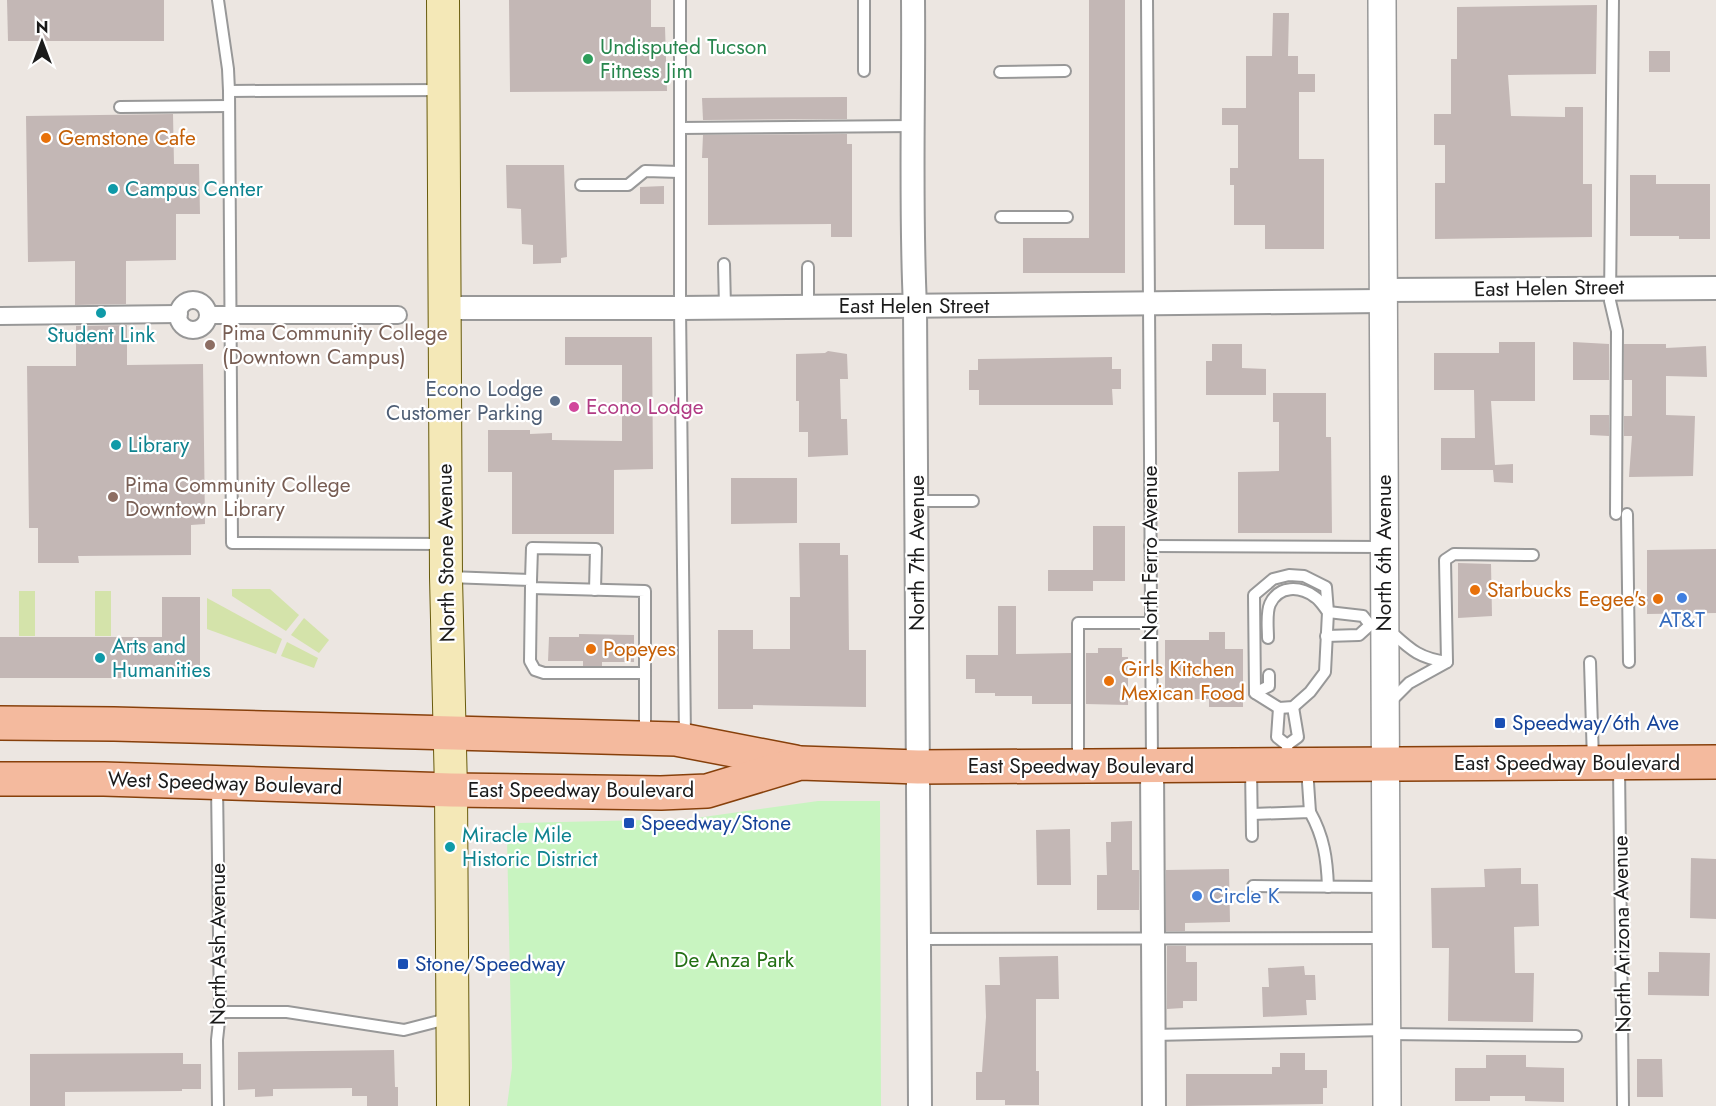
<svg xmlns="http://www.w3.org/2000/svg" width="1716" height="1106" font-family="Jost,sans-serif">
	<style>
		.grass { fill: #d4e3aa }
		.park { fill: #c8f4c0 }
		.building { fill: #c3b7b5 }
		.lines { fill: none; stroke-linecap: round; stroke-linejoin: round }
		.service-casing { stroke: #989898; stroke-width: 14 }
		.pedestrian-casing { stroke: #989898; stroke-width: 20 }
		.minor-casing { stroke: #989898; stroke-width: 26 }
		.tertiary-casing { stroke: #989898; stroke-width: 30 }
		.secondary-casing { stroke: #685b0c; stroke-width: 34 }
		.primary-casing { stroke: #87400b; stroke-width: 36 }
		.service { stroke: #fff; stroke-width: 10 }
		.pedestrian { stroke: #fff; stroke-width: 16 }
		.minor { stroke: #fff; stroke-width: 22 }
		.tertiary { stroke: #fff; stroke-width: 27 }
		.secondary { stroke: #f4e8b7; stroke-width: 32 }
		.primary { stroke: #f4ba9e; stroke-width: 33 }
		.leisure-dot { fill: #2e9e5b; stroke: #fff; stroke-width: 2 }
		.food-dot { fill: #e8710a; stroke: #fff; stroke-width: 2 }
		.culture-dot { fill: #0f9aa8; stroke: #fff; stroke-width: 2 }
		.education-dot { fill: #8d6e63; stroke: #fff; stroke-width: 2 }
		.service-dot { fill: #5c6f8a; stroke: #fff; stroke-width: 2 }
		.hotel-dot { fill: #d1479c; stroke: #fff; stroke-width: 2 }
		.shop-dot { fill: #3f7fe0; stroke: #fff; stroke-width: 2 }
		.transit-dot { fill: #1a4fb4; stroke: #fff; stroke-width: 2 }
		.labels { text-anchor: middle; dominant-baseline: central; stroke-width: 4.5; stroke-linejoin: round; paint-order: stroke }
		.leisure-label { font-size: 21px; fill: #27864d; stroke: #fff; text-anchor: start }
		.food-label { font-size: 21px; fill: #c56008; stroke: #fff; text-anchor: start }
		.culture-label { font-size: 21px; fill: #0d838f; stroke: #fff; text-anchor: start }
		.street-label { font-size: 21px; fill: #1b1b1b; stroke: #fff }
		.education-label { font-size: 21px; fill: #785e54; stroke: #fff; text-anchor: start }
		.service-label { font-size: 21px; fill: #4e5e75; stroke: #fff; text-anchor: end }
		.hotel-label { font-size: 21px; fill: #b23c85; stroke: #fff; text-anchor: start }
		.shop-label { font-size: 21px; fill: #366cbe; stroke: #fff }
		.transit-label { font-size: 21px; fill: #164399; stroke: #fff; text-anchor: start }
		.park-label { font-size: 21px; fill: #226f13; stroke: #fff }
	</style>
	<rect width="100%" height="100%" fill="#ece6e1"/>
	<!-- grass -->
	<g class="grass">
		<polygon points="232,589 270,589 299,615 286,631 232,596"/>
		<rect x="19" y="591" width="16" height="45"/>
		<rect x="95" y="591" width="16" height="45"/>
		<polygon points="207,598 282,639 276,654 207,629"/>
		<polygon points="304,618 329,640 319,653 291,635"/>
		<polygon points="287,642 318,658 314,668 281,656"/>
	</g>
	<!-- park -->
	<polygon class="park" points="818,801 880,801 881,1106 507,1106 512,1068 507,840 519,823 689,819"/>
	<!-- building -->
	<g class="building">
		<polygon points="7,0 164,0 164,41 8,41"/>
		<polygon points="509,0 651,0 651,27 665,27 667,91 510,92"/>
		<polygon points="1089,0 1125,0 1125,273 1023,273 1023,238 1089,238"/>
		<polygon points="1597,5 1596,74 1508,75 1511,116 1565,117 1565,107 1583,107 1583,184 1592,184 1592,237 1435,239 1435,183 1445,183 1445,145 1434,145 1434,114 1451,114 1451,59 1457,59 1457,7"/>
		<polygon points="1273,13 1289,13 1288,56 1298,56 1298,74 1315,74 1315,92 1299,92 1299,159 1324,159 1324,249 1265,249 1265,225 1234,225 1234,185 1230,185 1230,168 1238,168 1238,125 1222,125 1222,108 1246,108 1246,56 1272,56"/>
		<rect x="1649" y="51" width="21" height="21"/>
		<polygon points="847,97 847,119 703,120 702,98"/>
		<polygon points="173,114 174,164 199,164 200,214 176,214 176,260 126,261 126,304 75,305 75,261 28,262 26,116"/>
		<polygon points="847,134 847,144 852,144 852,237 831,237 831,224 708,225 708,158 702,158 703,135"/>
		<polygon points="506,165 564,165 567,257 561,258 561,263 533,264 533,245 522,244 521,209 507,208"/>
		<polygon points="1630,175 1656,175 1656,184 1710,184 1710,239 1679,239 1679,236 1630,236"/>
		<polygon points="664,186 664,204 640,204 640,187"/>
		<polygon points="127,325 127,365 203,364 205,524 191,525 191,555 78,556 79,563 38,563 38,528 29,528 27,366 76,366 76,326"/>
		<polygon points="565,337 652,337 653,469 614,470 614,534 512,534 512,472 488,472 488,430 530,430 530,434 552,433 552,440 622,441 622,365 565,365"/>
		<polygon points="1499,342 1535,342 1535,401 1491,401 1495,465 1513,464 1513,483 1494,482 1493,470 1441,470 1441,438 1475,438 1474,390 1434,390 1434,353 1499,353"/>
		<polygon points="1573,342 1609,344 1609,380 1573,380"/>
		<polygon points="1212,344 1242,344 1242,368 1266,369 1266,395 1206,395 1206,361 1212,361"/>
		<polygon points="1624,344 1666,344 1666,348 1706,346 1707,377 1666,376 1666,415 1695,416 1693,476 1629,477 1632,436 1624,436 1624,416 1632,416 1632,380 1624,380"/>
		<polygon points="828,351 847,354 848,379 840,379 841,419 847,419 848,455 808,457 808,432 799,432 799,401 796,401 796,354 825,353"/>
		<polygon points="1112,357 1112,369 1121,369 1121,389 1112,389 1113,405 979,405 979,390 969,390 969,370 978,370 978,359"/>
		<polygon points="1273,393 1326,393 1326,437 1331,437 1332,533 1238,533 1238,472 1279,471 1279,422 1273,422"/>
		<polygon points="1590,415 1609,415 1609,436 1590,435"/>
		<polygon points="731,478 797,478 797,523 731,524"/>
		<polygon points="1093,526 1125,526 1125,581 1093,581 1093,591 1048,591 1048,570 1093,570"/>
		<polygon points="799,543 840,543 840,555 848,555 849,650 866,650 866,707 753,705 753,709 718,709 718,630 753,630 753,649 790,649 790,597 800,597"/>
		<polygon points="1716,549 1716,613 1647,614 1647,550"/>
		<polygon points="1458,563 1491,564 1492,616 1458,618"/>
		<polygon points="162,597 200,597 200,678 0,678 0,637 162,637"/>
		<polygon points="998,606 1016,606 1016,654 1071,653 1071,704 1032,704 1032,696 995,696 995,693 975,693 975,679 966,679 966,655 998,655"/>
		<polygon points="1209,632 1225,632 1225,649 1243,649 1243,707 1209,707 1209,699 1165,699 1165,640 1209,640"/>
		<polygon points="579,634 634,635 634,662 602,662 602,666 583,666 583,661 548,661 549,637 579,637"/>
		<polygon points="1098,648 1122,648 1122,657 1128,657 1128,705 1086,704 1086,653 1098,653"/>
		<polygon points="1132,821 1132,870 1139,870 1139,910 1097,910 1097,875 1107,875 1106,842 1111,842 1111,822"/>
		<polygon points="1070,829 1071,885 1037,885 1036,830"/>
		<polygon points="1691,858 1716,859 1716,919 1690,918"/>
		<polygon points="1521,868 1521,884 1538,884 1539,926 1514,927 1515,973 1534,973 1533,1022 1448,1021 1449,948 1432,948 1431,888 1485,887 1484,869"/>
		<polygon points="1229,869 1230,922 1185,923 1185,931 1166,931 1166,870"/>
		<polygon points="1167,946 1186,946 1186,962 1197,962 1197,1001 1183,1001 1183,1008 1167,1009"/>
		<polygon points="1659,952 1710,953 1709,996 1648,995 1648,972 1659,972"/>
		<polygon points="1058,956 1059,999 1036,999 1036,1071 1039,1071 1039,1105 1005,1105 1005,1100 976,1100 976,1072 982,1072 986,1017 985,985 1000,985 999,957"/>
		<polygon points="1304,966 1305,975 1315,975 1316,1000 1306,1000 1307,1015 1263,1017 1262,987 1269,987 1268,968"/>
		<polygon points="394,1050 395,1087 398,1087 398,1106 367,1106 367,1096 352,1096 352,1088 273,1089 273,1096 255,1097 255,1089 238,1090 238,1052"/>
		<polygon points="183,1053 183,1064 201,1064 201,1089 182,1089 182,1091 65,1092 65,1106 30,1106 30,1054"/>
		<polygon points="1280,1053 1305,1053 1305,1070 1327,1070 1327,1088 1323,1088 1323,1104 1186,1106 1186,1074 1272,1074 1272,1067 1280,1067"/>
		<polygon points="1486,1055 1526,1055 1526,1067 1564,1068 1564,1102 1525,1101 1525,1096 1490,1096 1490,1101 1455,1101 1455,1068 1486,1068"/>
		<polygon points="1637,1059 1662,1059 1663,1097 1637,1097"/>
	</g>
	<g class="lines">
		<!-- service casing -->
		<g class="service-casing">
			<g id="service">
				<polyline points="218,0 228,69 229,91 232,543 444,544"/>
				<polyline points="680,0 680,308 685,738"/>
				<polyline points="864,0 864,71"/>
				<polyline points="1147,0 1152,762"/>
				<polyline points="1613,0 1610,301 1617,331 1616,514"/>
				<polyline points="1000,72 1065,71"/>
				<polyline points="229,91 442,90"/>
				<polyline points="120,107 229,106"/>
				<polyline points="680,128 914,126"/>
				<polyline points="581,185 628,185 645,171 680,172"/>
				<polyline points="1001,217 1067,217"/>
				<polyline points="724,264 725,307"/>
				<polyline points="808,267 808,307"/>
				<polyline points="917,501 973,501"/>
				<polyline points="1627,514 1629,662"/>
				<polyline points="1150,546 1383,547"/>
				<polygon points="1289,575 1304,576 1326,587 1328,612 1325,672 1310,692 1293,707 1279,708 1255,693 1254,595 1273,579"/>
				<polyline points="449,577 531,580 531,588 645,591 645,735"/>
				<polyline points="531,580 532,548 596,549 595,590"/>
				<polyline points="531,588 530,661 535,670 544,673 645,673"/>
				<path d="M1268,638C1268,628 1266,613 1270,604C1279,585 1300,586 1315,597C1320,600 1324,607 1328,612L1363,616L1370,625L1359,635L1326,636"/>
				<polyline points="1447,662 1445,560 1454,554 1533,555"/>
				<polyline points="1590,662 1593,761"/>
				<polyline points="1255,693 1269,686 1269,675"/>
				<path d="M1389,703L1409,683L1447,662C1418,658 1410,649 1389,630"/>
				<polyline points="1279,708 1277,737 1287,745 1288,763"/>
				<polyline points="1287,745 1298,737 1293,707"/>
				<polyline points="1078,763 1078,623 1151,623"/>
				<polyline points="1619,767 1623,1106"/>
				<polyline points="1251,768 1252,836"/>
				<polyline points="1307,768 1310,812"/>
				<polyline points="217,785 220,1012 217,1040 218,1106"/>
				<path d="M1252,814L1310,812C1324,837 1327,859 1328,887"/>
				<polyline points="1253,886 1385,887"/>
				<polyline points="920,939 1385,938"/>
				<polyline points="220,1012 287,1012 404,1030 451,1018"/>
				<polyline points="1386,1034 1576,1036"/>
				<polyline points="1153,1035 1386,1030"/>
			</g>
		</g>
		<!-- pedestrian casing -->
		<g class="pedestrian-casing">
			<g id="pedestrian">
				<circle cx="193" cy="315" r="15"/>
				<polyline points="208,315 398,315"/>
				<polyline points="0,316 179,314"/>
			</g>
		</g>
		<!-- minor casing -->
		<g class="minor-casing">
			<g id="minor">
				<path d="M913,0C914,102 910,204 915,306L920,1106"/>
				<polyline points="1383,290 1716,288"/>
				<polyline points="445,308 680,308 1383,301"/>
				<polyline points="1152,766 1154,1106"/>
			</g>
		</g>
		<!-- tertiary casing -->
		<g class="tertiary-casing">
			<polyline id="tertiary" points="1382,0 1387,1106"/>
		</g>
		<!-- secondary casing -->
		<g class="secondary-casing">
			<polyline id="secondary" points="443,0 446,577 451,790 453,1106"/>
		</g>
		<!-- primary casing -->
		<g class="primary-casing">
			<g id="primary">
				<polyline points="0,723 114,724 676,739 795,762"/>
				<polyline points="0,779 104,779 451,790 661,793 707,791 800,763 918,767 1716,762"/>
			</g>
		</g>
		<!-- service -->
		<use href="#service" class="service"/>
		<!-- pedestrian -->
		<use href="#pedestrian" class="pedestrian"/>
		<!-- minor -->
		<use href="#minor" class="minor"/>
		<!-- tertiary -->
		<use href="#tertiary" class="tertiary"/>
		<!-- secondary -->
		<use href="#secondary" class="secondary"/>
		<!-- primary -->
		<use href="#primary" class="primary"/>
	</g>
	<!-- markers -->
	<circle class="leisure-dot" cx="588" cy="59" r="6"/>
	<g class="food-dot">
		<circle cx="46" cy="138" r="6"/>
		<circle cx="1475" cy="590" r="6"/>
		<circle cx="1658" cy="599" r="6"/>
		<circle cx="591" cy="649" r="6"/>
		<circle cx="1109" cy="681" r="6"/>
	</g>
	<g class="culture-dot">
		<circle cx="113" cy="189" r="6"/>
		<circle cx="101" cy="313" r="6"/>
		<circle cx="116" cy="445" r="6"/>
		<circle cx="100" cy="658" r="6"/>
		<circle cx="450" cy="847" r="6"/>
	</g>
	<g class="education-dot">
		<circle cx="210" cy="345" r="6"/>
		<circle cx="113" cy="497" r="6"/>
	</g>
	<circle class="service-dot" cx="555" cy="401" r="6"/>
	<circle class="hotel-dot" cx="574" cy="407" r="6"/>
	<g class="shop-dot">
		<circle cx="1682" cy="598" r="6"/>
		<circle cx="1197" cy="896" r="6"/>
	</g>
	<g class="transit-dot">
		<rect x="1494" y="717" width="12" height="12" rx="3"/>
		<rect x="623" y="817" width="12" height="12" rx="3"/>
		<rect x="397" y="958" width="12" height="12" rx="3"/>
	</g>
	<g class="labels">
		<!-- leisure labels -->
		<g class="leisure-label">
			<text x="600" y="47">Undisputed Tucson<tspan x="600" dy="24">Fitness Jim</tspan></text>
		</g>
		<!-- food labels -->
		<g class="food-label">
			<text x="58" y="138">Gemstone Cafe</text>
			<text x="1487" y="590">Starbucks</text>
			<text x="1646" y="599" text-anchor="end">Eegee's</text>
			<text x="603" y="649">Popeyes</text>
			<text x="1121" y="669">Girls Kitchen<tspan x="1121" dy="24">Mexican Food</tspan></text>
		</g>
		<!-- culture labels -->
		<g class="culture-label">
			<text x="125" y="189">Campus Center</text>
			<text x="101" y="335" text-anchor="middle">Student Link</text>
			<text x="128" y="445">Library</text>
			<text x="112" y="646">Arts and<tspan x="112" dy="24">Humanities</tspan></text>
			<text x="462" y="835">Miracle Mile<tspan x="462" dy="24">Historic District</tspan></text>
		</g>
		<!-- street labels -->
		<g class="street-label">
			<text transform="translate(1549 288) rotate(-1)">East Helen Street</text>
			<text x="914" y="306">East Helen Street</text>
			<text transform="translate(446 553) rotate(-91)">North Stone Avenue</text>
			<text transform="translate(917 553) rotate(-90)">North 7th Avenue</text>
			<text transform="translate(1150 553) rotate(-90)">North Ferro Avenue</text>
			<text transform="translate(1384 553) rotate(-90)">North 6th Avenue</text>
			<text x="1567" y="763">East Speedway Boulevard</text>
			<text x="1081" y="766">East Speedway Boulevard</text>
			<text transform="translate(225 783) rotate(2)">West Speedway Boulevard</text>
			<text x="581" y="790">East Speedway Boulevard</text>
			<text transform="translate(1622 934) rotate(-91)">North Arizona Avenue</text>
			<text transform="translate(218 944) rotate(-90)">North Ash Avenue</text>
		</g>
		<!-- education labels -->
		<g class="education-label">
			<text x="222" y="333">Pima Community College<tspan x="222" dy="24">(Downtown Campus)</tspan></text>
			<text x="125" y="485">Pima Community College<tspan x="125" dy="24">Downtown Library</tspan></text>
		</g>
		<!-- service labels -->
		<g class="service-label">
			<text x="543" y="389">Econo Lodge<tspan x="543" dy="24">Customer Parking</tspan></text>
		</g>
		<!-- hotel labels -->
		<g class="hotel-label">
			<text x="586" y="407">Econo Lodge</text>
		</g>
		<!-- shop labels -->
		<g class="shop-label">
			<text x="1682" y="620">AT&amp;T</text>
			<text x="1209" y="896" text-anchor="start">Circle K</text>
		</g>
		<!-- transit labels -->
		<g class="transit-label">
			<text x="1512" y="723">Speedway/6th Ave</text>
			<text x="641" y="823">Speedway/Stone</text>
			<text x="415" y="964">Stone/Speedway</text>
		</g>
		<!-- park labels -->
		<g class="park-label">
			<text x="734" y="960">De Anza Park</text>
		</g>
	</g>
	<!-- north arrow -->
	<g transform="translate(42 42)" stroke="#ffffff" stroke-width="4.5" paint-order="stroke">
	<path d="M0-4.5L10 22L0 15L-10 22Z" fill="#1b1b1b"/>
	<text y="-9" font-size="16" font-weight="bold" text-anchor="middle" fill="#1b1b1b">N</text>
	</g>
</svg>
